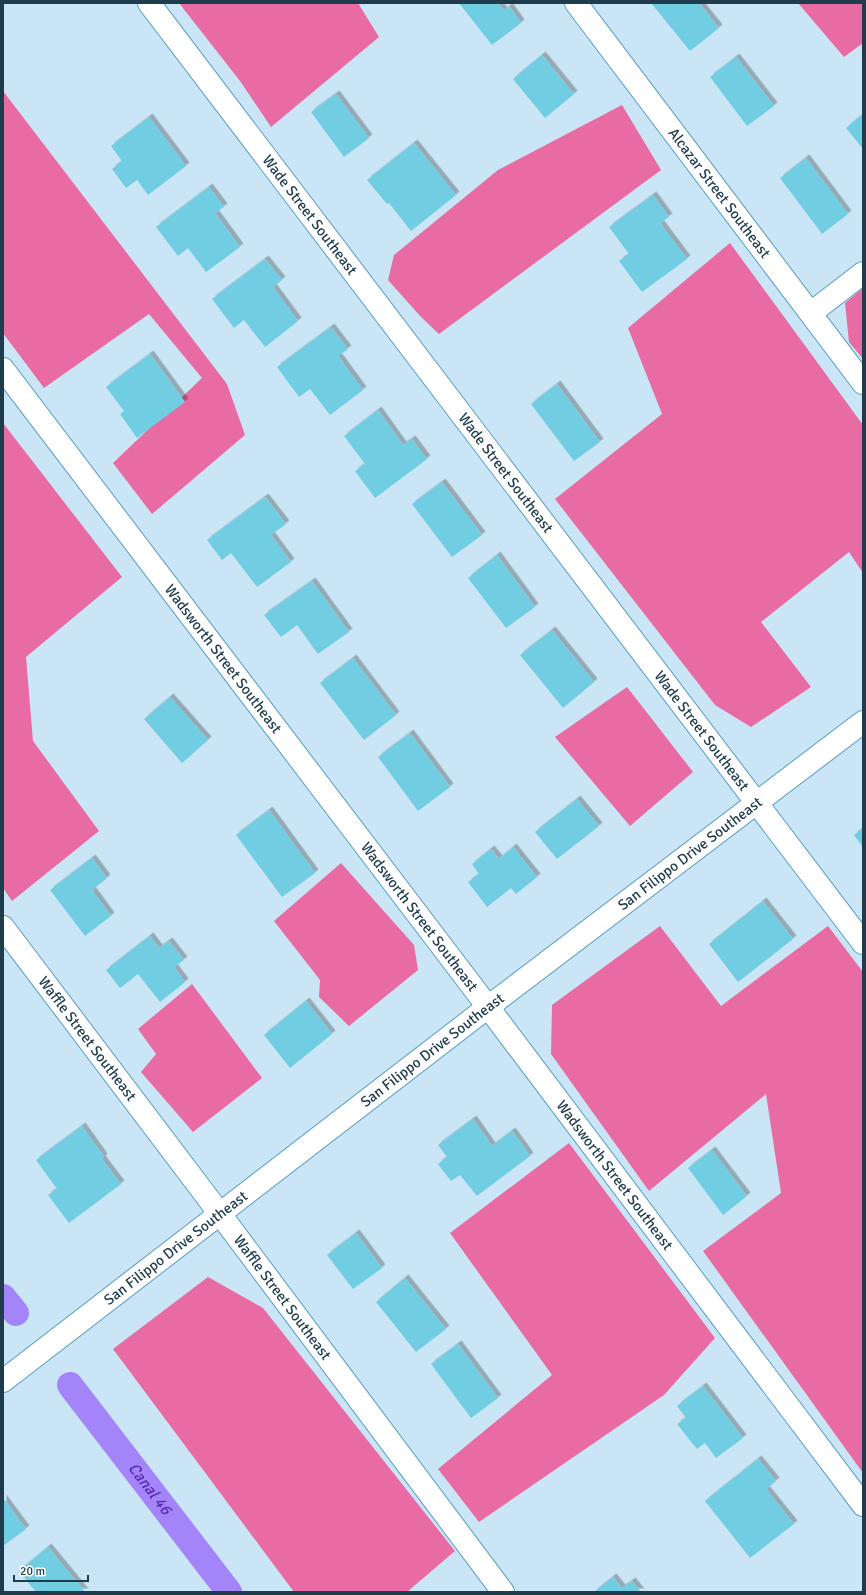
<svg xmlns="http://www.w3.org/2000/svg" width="866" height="1595" font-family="Signika,sans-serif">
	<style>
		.forest { fill: #e96ba4 }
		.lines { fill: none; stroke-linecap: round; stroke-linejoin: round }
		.canal { stroke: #a485f9; stroke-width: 26 }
		.building { fill: #71cde1; filter: url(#shadow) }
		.minor-casing { stroke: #569dc3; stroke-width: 24 }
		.minor { stroke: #fff; stroke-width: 22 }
		.labels { text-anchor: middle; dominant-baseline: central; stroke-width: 3; stroke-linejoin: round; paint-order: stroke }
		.street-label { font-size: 15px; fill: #1e3c4c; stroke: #fff }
		.water-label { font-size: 16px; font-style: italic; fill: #5c29b0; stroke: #fff }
	</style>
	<defs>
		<filter id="shadow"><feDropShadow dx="3.5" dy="-3.5" stdDeviation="0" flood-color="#0004"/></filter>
	</defs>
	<rect width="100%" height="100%" fill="#cae6f6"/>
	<!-- forest -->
	<g class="forest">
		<polygon points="179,3 358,3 379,37 271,127 240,81"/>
		<polygon points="798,3 863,3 863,43 844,57"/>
		<polygon points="3,91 227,384 245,435 152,514 113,463 202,378 149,314 44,388 3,333"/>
		<polygon points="622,105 661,170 439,334 421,317 388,280 394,255 498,170"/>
		<polygon points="730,243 863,425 863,573 849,552 761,622 811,687 751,727 715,705 555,499 662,414 628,328"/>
		<polygon points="863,288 863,359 849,342 845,303"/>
		<polygon points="3,423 122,577 26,657 33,741 99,831 12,901 3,888"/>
		<polygon points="627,687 693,772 630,826 555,737"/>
		<polygon points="341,863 414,945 418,970 349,1026 319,997 320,980 274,921"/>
		<polygon points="660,926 721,1006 828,926 863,972 863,1473 703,1251 781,1193 766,1094 649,1191 551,1054 552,1005"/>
		<polygon points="192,984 262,1078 193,1132 141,1072 156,1054 138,1029"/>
		<polygon points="569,1143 715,1338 664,1395 479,1522 438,1469 552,1375 450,1233"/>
		<polygon points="208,1277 263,1308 455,1551 407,1592 294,1592 113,1349"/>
	</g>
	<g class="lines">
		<!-- canal -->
		<g class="canal">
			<polyline points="3,1297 16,1313"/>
			<path id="s1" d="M70,1385L229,1592"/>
		</g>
	</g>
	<!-- building -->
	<g class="building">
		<polygon points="459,3 498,3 504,11 509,6 521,23 492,45"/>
		<polygon points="651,3 699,3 719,28 690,51"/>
		<polygon points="542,55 574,94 545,118 513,79"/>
		<polygon points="736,57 774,106 747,126 710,77"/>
		<polygon points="336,94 369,138 344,157 311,112"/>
		<polygon points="863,114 863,149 846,128"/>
		<polygon points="149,117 186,166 148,195 137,180 126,188 112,169 122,161 111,146"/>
		<polygon points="414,143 456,195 411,231 389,203 387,204 367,180"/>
		<polygon points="806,158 848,214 822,234 780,178"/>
		<polygon points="209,187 224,207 215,213 240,247 206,272 188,248 178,256 156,227"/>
		<polygon points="653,195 669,217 660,223 687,259 642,292 619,261 629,254 609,227"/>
		<polygon points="265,259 282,280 273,287 298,321 265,347 244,320 234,328 212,299"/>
		<polygon points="331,327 348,349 338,356 363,390 330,415 310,389 299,397 277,367"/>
		<polygon points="150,354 185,402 137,438 120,414 124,411 106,387"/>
		<polygon points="557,384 600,442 574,461 531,404"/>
		<polygon points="378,410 403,445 412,439 427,459 375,498 355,471 365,464 344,436"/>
		<polygon points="442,482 482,535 452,557 412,504"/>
		<polygon points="265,497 286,524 271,535 291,562 257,587 231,553 222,560 207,540"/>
		<polygon points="497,555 535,607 506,628 468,578"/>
		<polygon points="312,581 349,632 318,654 297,625 281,637 264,615"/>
		<polygon points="552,630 594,682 563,708 520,655"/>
		<polygon points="353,658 396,715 364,740 320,683"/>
		<polygon points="170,697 208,740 182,763 144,719"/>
		<polygon points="410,733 450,787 418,811 378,757"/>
		<polygon points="577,799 599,826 557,859 535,832"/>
		<polygon points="269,810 315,873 282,897 236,835"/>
		<polygon points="863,828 863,847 854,835"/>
		<polygon points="513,847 537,877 516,894 511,888 487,907 468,882 479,874 472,864 491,849 499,859"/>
		<polygon points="92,858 107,878 92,890 111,916 85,936 50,890"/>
		<polygon points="763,901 793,939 738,982 709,944"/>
		<polygon points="150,936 159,948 169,941 184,960 174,967 185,982 160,1002 138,974 120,988 106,970"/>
		<polygon points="306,1001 332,1034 290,1068 264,1035"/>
		<polygon points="473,1119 492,1146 512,1131 530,1156 477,1196 460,1175 451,1181 438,1164 447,1157 438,1145"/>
		<polygon points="82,1126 104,1157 102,1159 121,1184 69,1223 48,1195 57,1189 36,1160"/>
		<polygon points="712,1150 747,1196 723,1215 688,1168"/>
		<polygon points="356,1233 382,1268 353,1289 327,1255"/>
		<polygon points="405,1278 446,1329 416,1352 376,1302"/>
		<polygon points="458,1344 498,1398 471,1418 431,1364"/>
		<polygon points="703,1386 743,1438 716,1458 705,1443 697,1449 677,1424 686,1418 677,1406"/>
		<polygon points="758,1459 776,1481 766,1489 794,1524 750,1558 705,1501"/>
		<polygon points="3,1498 26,1529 3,1546"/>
		<polygon points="48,1547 85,1592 36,1592 19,1571"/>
		<polygon points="613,1577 622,1588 632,1581 641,1592 594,1592"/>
	</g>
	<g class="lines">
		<!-- minor casing -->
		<g class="minor-casing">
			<g id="minor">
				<path id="s2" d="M149,3L863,943"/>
				<path id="s3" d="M576,3L863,383"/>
				<polyline points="811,313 863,273"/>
				<path id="s4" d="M3,369L488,1007L863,1505"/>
				<path id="s5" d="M3,927L220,1214L503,1592"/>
				<path id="s6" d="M3,1381L488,1007L863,722"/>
			</g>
		</g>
		<!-- minor -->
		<use href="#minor" class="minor"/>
	</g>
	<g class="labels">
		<!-- street labels -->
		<g class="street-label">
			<text stroke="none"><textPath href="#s3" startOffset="238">Alcazar Street Southeast</textPath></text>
			<text stroke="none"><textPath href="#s2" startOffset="266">Wade Street Southeast</textPath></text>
			<text stroke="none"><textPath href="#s2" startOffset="590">Wade Street Southeast</textPath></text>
			<text stroke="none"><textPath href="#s4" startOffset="364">Wadsworth Street Southeast</textPath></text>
			<text stroke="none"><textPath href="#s2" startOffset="914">Wade Street Southeast</textPath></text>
			<text stroke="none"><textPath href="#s6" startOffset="866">San Filippo Drive Southeast</textPath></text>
			<text stroke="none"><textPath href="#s4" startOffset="688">Wadsworth Street Southeast</textPath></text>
			<text stroke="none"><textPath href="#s5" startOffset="140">Waffle Street Southeast</textPath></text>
			<text stroke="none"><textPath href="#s6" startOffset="542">San Filippo Drive Southeast</textPath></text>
			<text stroke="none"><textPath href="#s4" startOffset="1012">Wadsworth Street Southeast</textPath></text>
			<text stroke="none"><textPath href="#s6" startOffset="218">San Filippo Drive Southeast</textPath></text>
			<text stroke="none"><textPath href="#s5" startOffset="464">Waffle Street Southeast</textPath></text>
		</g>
		<!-- water labels -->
		<g class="water-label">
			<text stroke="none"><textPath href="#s1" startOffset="131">Canal 46</textPath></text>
		</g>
	</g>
	<!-- border -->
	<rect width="866" height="1595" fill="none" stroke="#1e3c4c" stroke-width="8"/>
	<!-- scale -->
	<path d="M14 1575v6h74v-6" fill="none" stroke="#1e3c4c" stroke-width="2"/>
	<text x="20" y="1575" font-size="12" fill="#1e3c4c" stroke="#ffffff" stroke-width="3" paint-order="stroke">20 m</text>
</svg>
